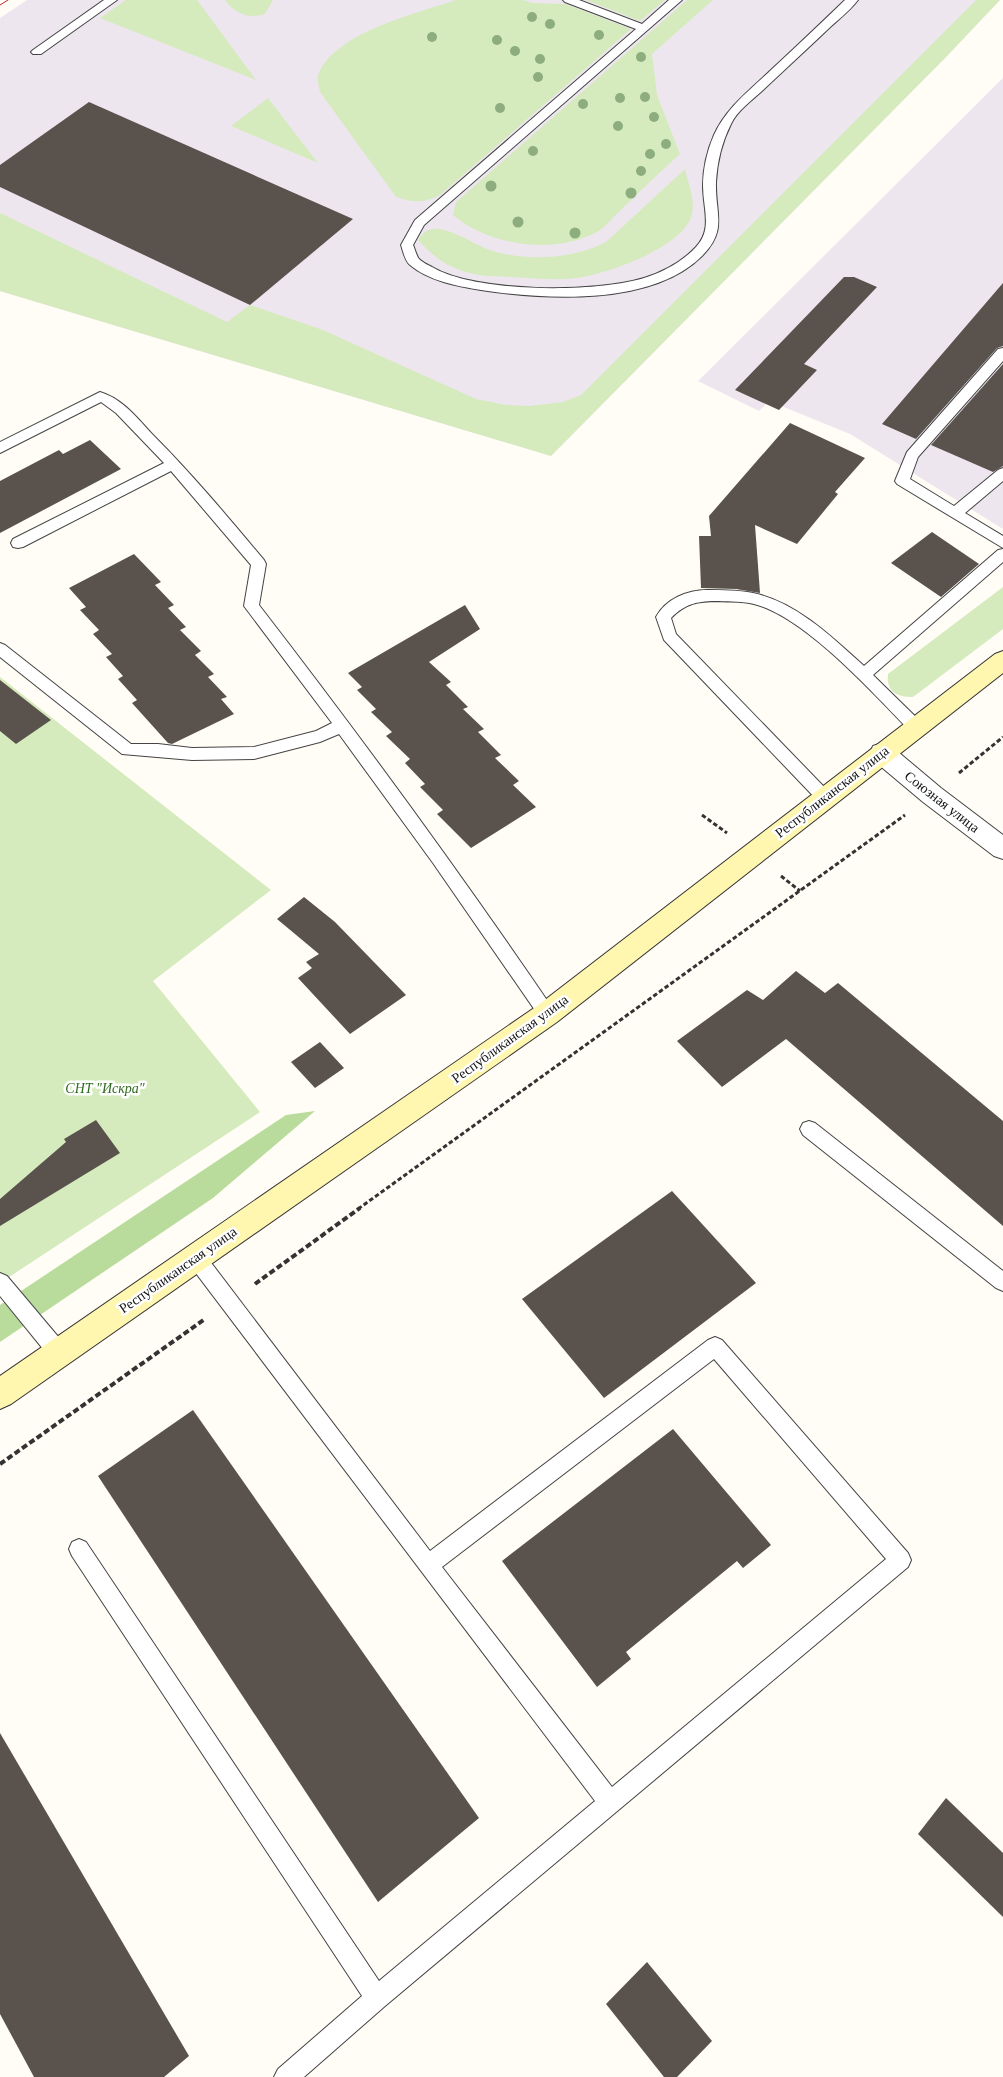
<svg xmlns="http://www.w3.org/2000/svg" width="1003" height="2077" font-family="Georgia,serif">
	<style>
		.industrial { fill: #eee6ef }
		.green { fill: #d5ebbd }
		.forest { fill: #b9dc9c }
		.building { fill: #5a524d }
		.lines { fill: none; stroke-linecap: round; stroke-linejoin: round }
		.service-casing { stroke: #444; stroke-width: 2 }
		.tertiary-casing { stroke: #444; stroke-width: 2 }
		.secondary-casing { stroke: #333; stroke-width: 2 }
		.path-far1 { stroke: #333; stroke-width: 3; stroke-dasharray: 4.5 2.5; stroke-linecap: butt }
		.path { stroke: #333; stroke-width: 4; stroke-dasharray: 6 3; stroke-linecap: butt }
		.service { fill: #fff; fill-rule: evenodd }
		.tertiary { fill: #fff; fill-rule: evenodd }
		.secondary { fill: #fff6b0; fill-rule: evenodd }
		.tram { stroke: #c4262e; stroke-width: 1 }
		.tree { fill: #8dad7f }
		.labels { text-anchor: middle; dominant-baseline: central; stroke-width: 5; stroke-linejoin: round; paint-order: stroke }
		.street-label { font-size: 14px; fill: #111; stroke: #fff }
		.park-label { font-size: 14px; font-style: italic; fill: #2f6b1f; stroke: #fff }
	</style>
	<rect width="100%" height="100%" fill="#fffdf5"/>
	<!-- industrial -->
	<g class="industrial">
		<polygon points="27,0 1000,0 946,57 551,456 0,291 0,18"/>
		<polygon points="1003,78 1003,529 850,434 769,401 759,411 698,381"/>
	</g>
	<!-- green -->
	<g class="green">
		<polygon points="126,0 197,0 256,80 100,18"/>
		<path d="M225,0H273L265,14C248,19 235,14 225,0Z"/>
		<path d="M456,0H523L532,3L566,4L631,29L440,195C424,203 413,203 396,197L320,92C319,86 316,78 319,73C336,32 418,13 456,0Z"/>
		<polygon points="586,0 665,0 640,21"/>
		<path d="M687,0H713L652,54L657,95L680,154C660,172 641,190 622,209C614,216 606,227 597,232C554,255 489,246 453,215L456,202Z"/>
		<polygon points="976,0 1000,0 946,57 551,456 0,291 0,213 227,322 250,305 323,330 476,399 506,405 529,406 563,402 581,395"/>
		<polygon points="268,98 318,163 231,126"/>
		<path d="M685,169C688,183 695,199 692,214C685,247 607,274 577,278C556,281 534,278 513,277C502,276 490,277 479,275C451,270 437,260 418,240C422,234 426,230 433,229C450,227 474,245 490,250C526,262 573,259 606,242Z"/>
		<path d="M1003,587V629L913,697C897,697 886,692 888,674Z"/>
		<polygon points="0,677 271,890 153,981 260,1112 0,1283"/>
	</g>
	<!-- forest -->
	<polygon class="forest" points="315,1111 213,1198 0,1342 0,1305 286,1115"/>
	<!-- building -->
	<g class="building">
		<polygon points="89,102 353,219 250,305 0,187 0,165"/>
		<polygon points="844,277 854,277 877,287 804,364 817,370 779,410 735,390"/>
		<polygon points="1003,283 1003,346 997,348 916,439 882,424"/>
		<polygon points="1003,364 1003,466 993,472 931,445"/>
		<polygon points="790,423 865,458 835,492 838,494 797,544 755,525 760,593 736,589 701,588 699,536 711,536 709,516"/>
		<polygon points="90,440 121,469 0,533 0,481 59,450 63,454"/>
		<polygon points="932,532 979,564 941,597 891,563"/>
		<polygon points="134,554 161,582 155,585 174,605 168,608 186,627 180,630 201,651 195,655 214,674 208,677 227,697 221,699 234,714 172,744 168,743 132,703 137,700 118,679 123,676 106,657 112,654 93,634 99,630 80,610 86,607 69,588"/>
		<polygon points="465,605 480,629 429,662 451,682 446,685 468,707 463,709 484,729 478,732 501,755 495,758 519,781 513,785 536,807 471,848 437,814 443,810 420,787 425,784 405,763 410,759 386,736 392,732 371,712 376,709 357,690 362,687 348,673"/>
		<polygon points="0,680 51,720 16,744 0,731"/>
		<polygon points="304,897 335,922 406,995 350,1034 298,978 312,968 306,962 319,954 277,919"/>
		<polygon points="796,971 825,993 838,983 1003,1121 1003,1226 786,1039 722,1087 677,1041 747,990 763,1000"/>
		<polygon points="320,1042 344,1068 315,1088 291,1062"/>
		<polygon points="96,1120 120,1153 0,1226 0,1199 66,1142 64,1139"/>
		<polygon points="672,1191 756,1283 604,1398 522,1299"/>
		<polygon points="193,1410 479,1818 378,1902 98,1476"/>
		<polygon points="673,1429 771,1545 743,1568 737,1561 626,1652 631,1659 597,1687 502,1561"/>
		<polygon points="0,1733 189,2056 164,2077 34,2077 0,2014"/>
		<polygon points="946,1798 1003,1853 1003,1917 918,1834"/>
		<polygon points="647,1962 712,2041 677,2077 664,2077 606,2004"/>
	</g>
	<g class="lines">
		<!-- service casing -->
		<g class="service-casing">
			<g id="service">
				<polygon points="104,0 117,0 41,54 33,54 31,52 33,50"/>
				<path d="M563,0H579L642,24L669,0H682L424,225L413,245C415,249 416,255 419,259C422,262 428,265 432,267C476,293 595,293 644,278C663,272 682,262 696,247C713,229 703,209 703,186C703,169 707,151 714,135C726,108 750,90 771,70C796,47 821,23 845,0H858C849,12 836,21 825,32C804,52 783,71 762,91C751,101 737,111 731,124C722,142 717,162 716,182C715,214 728,230 702,256C652,306 546,300 481,290C457,286 429,281 410,265C405,261 403,251 401,245L415,220L636,29L565,2Z"/>
				<polygon points="1003,348 1003,361 918,457 910,479 954,506 998,470 1003,468 1003,481 965,513 1003,536 1003,548 897,484 895,481 907,452 998,349"/>
				<path d="M100,392C123,399 137,418 153,435C192,474 228,517 264,560L266,564L259,605C361,737 459,871 553,1009L556,1014L553,1019L547,1021L541,1019L433,863L339,734L320,742L254,759L192,760L122,754L0,657V643L5,645L131,744H158L192,748L254,747L316,731L332,723L244,606L251,565L171,471L23,547L18,548L13,547L11,543L13,539L164,463L116,413L101,402L0,453V442Z"/>
				<path d="M1003,549V562L873,675L922,723L924,727L922,731L916,733L910,731C873,693 805,617 754,604C742,601 731,602 719,601C698,601 686,603 671,618L676,634L831,794L833,798L831,802L825,804L819,802L664,640L656,617C666,599 687,590 707,590C722,590 738,590 753,593C796,602 832,637 864,666L998,550Z"/>
				<polygon points="809,1121 815,1123 1003,1271 1003,1291 996,1288 803,1135 800,1129 803,1123"/>
				<path d="M196,1249L203,1252L430,1551L708,1340L715,1337L722,1340L908,1553L911,1560L908,1567L385,2006L304,2077H274L278,2069L362,1996L72,1556L69,1549L72,1542L79,1539L86,1542L379,1981L595,1801L189,1264L187,1258L189,1252ZM714,1359L886,1559L612,1787L442,1567Z"/>
				<polygon points="0,1273 7,1276 66,1346 69,1353 66,1360 59,1362 52,1360 0,1296"/>
			</g>
		</g>
		<!-- tertiary casing -->
		<g class="tertiary-casing">
			<polygon id="tertiary" points="882,743 891,746 941,788 1003,835 1003,859 994,856 923,802 873,760 870,753 873,746"/>
		</g>
		<!-- secondary casing -->
		<g class="secondary-casing">
			<polygon id="secondary" points="1003,651 1003,673 557,1022 11,1404 0,1409 0,1376 537,1006 995,654"/>
		</g>
		<!-- path-far1 -->
		<g class="path-far1">
			<polyline points="959,773 1003,737"/>
			<polyline points="702,815 727,833"/>
			<polyline points="781,876 800,891"/>
			<polyline points="358,1209 905,815"/>
		</g>
		<!-- path -->
		<g class="path">
			<polyline points="255,1284 360,1208"/>
			<polyline points="0,1464 205,1319"/>
		</g>
		<!-- service -->
		<use href="#service" class="service"/>
		<!-- tertiary -->
		<use href="#tertiary" class="tertiary"/>
		<!-- secondary -->
		<use href="#secondary" class="secondary"/>
		<!-- tram -->
		<polyline class="tram" points="0,5 8,0"/>
	</g>
	<!-- trees -->
	<g class="tree">
		<circle cx="532" cy="17" r="5"/>
		<circle cx="550" cy="24" r="5"/>
		<circle cx="599" cy="35" r="5"/>
		<circle cx="432" cy="37" r="5"/>
		<circle cx="497" cy="40" r="5"/>
		<circle cx="515" cy="51" r="5"/>
		<circle cx="641" cy="57" r="5"/>
		<circle cx="540" cy="59" r="5"/>
		<circle cx="538" cy="77" r="5"/>
		<circle cx="645" cy="97" r="5"/>
		<circle cx="620" cy="98" r="5"/>
		<circle cx="583" cy="104" r="5"/>
		<circle cx="500" cy="108" r="5"/>
		<circle cx="654" cy="117" r="5"/>
		<circle cx="618" cy="126" r="5"/>
		<circle cx="666" cy="144" r="5"/>
		<circle cx="533" cy="151" r="5"/>
		<circle cx="650" cy="154" r="5"/>
		<circle cx="641" cy="171" r="5"/>
		<circle cx="491" cy="186" r="5.5"/>
		<circle cx="631" cy="193" r="5.5"/>
		<circle cx="518" cy="222" r="5.5"/>
		<circle cx="575" cy="233" r="5.5"/>
	</g>
	<g class="labels">
		<!-- street labels -->
		<g class="street-label">
			<text transform="translate(832 792) rotate(-38)">Республиканская улица</text>
			<text transform="translate(942 802) rotate(38)">Союзная улица</text>
			<text transform="translate(510 1039) rotate(-36)">Республиканская улица</text>
			<text transform="translate(178 1270) rotate(-35)">Республиканская улица</text>
		</g>
		<!-- park labels -->
		<g class="park-label">
			<text x="105" y="1088">СНТ "Искра"</text>
		</g>
	</g>
</svg>
